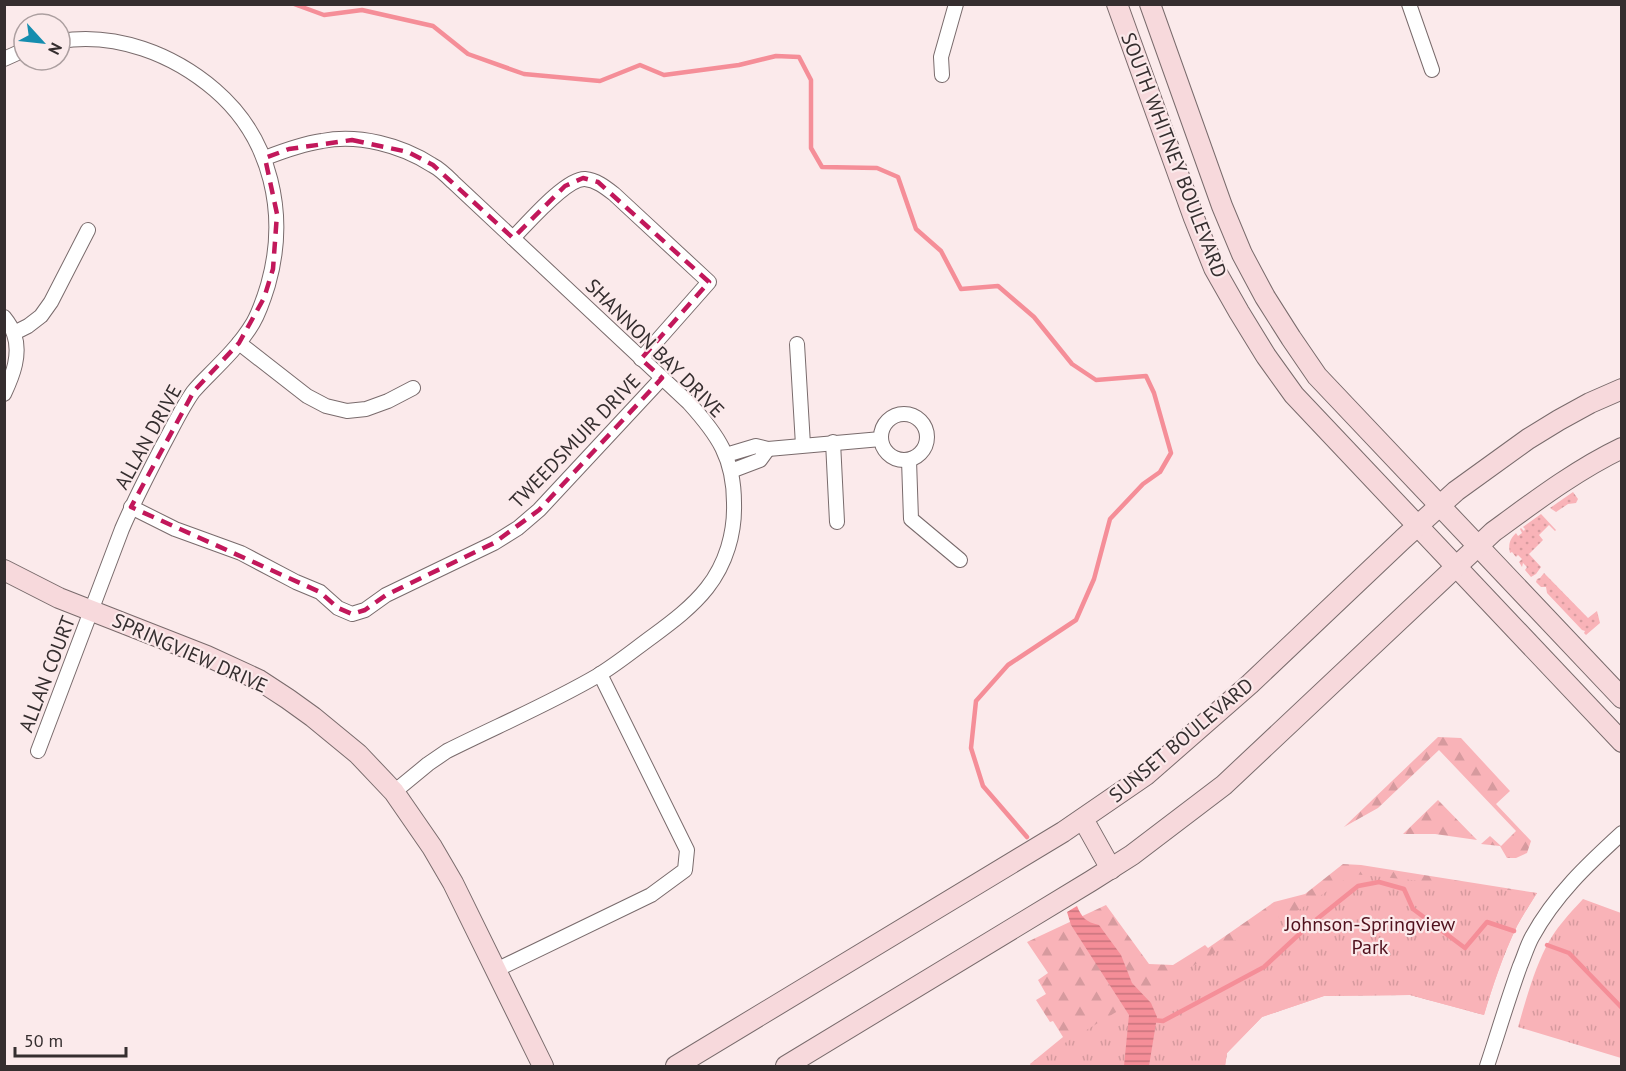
<svg xmlns="http://www.w3.org/2000/svg" width="1626" height="1071" font-family="'PT Sans',sans-serif">
	<style>
		.grass { fill: url(#grass-dots) }
		.forest { fill: url(#forest-firs) }
		.park { fill: url(#park-tufts) }
		.water { fill: url(#water-rules) }
		.lines { fill: none; stroke-linecap: round; stroke-linejoin: round }
		.stream { stroke: #f58e98; stroke-width: 4.5 }
		.street-casing { stroke: #796b6c; stroke-width: 16 }
		.secondary-casing { stroke: #796b6c; stroke-width: 22 }
		.street { stroke: #fff; stroke-width: 14 }
		.secondary { stroke: #f7d9dc; stroke-width: 20 }
		.marked { fill: none; stroke: #c2185b; stroke-width: 4.5; stroke-dasharray: 12 8; stroke-linejoin: round }
		.labels { text-anchor: middle; dominant-baseline: central; stroke-width: 4.5; stroke-linejoin: round; paint-order: stroke }
		.street-label { font-size: 20px; fill: #352e2f; stroke: #fbeaeb }
		.park-label { font-size: 20px; fill: #50111d; stroke: #fbeaeb }
	</style>
	<defs>
		<pattern id="grass-dots" width="8" height="8" patternUnits="userSpaceOnUse" patternTransform="scale(1.5)"><rect width="8" height="8" fill="#f9b3b8"/><path d="M2 2h.1M6 6h.1" fill="none" stroke="#d69a9e" stroke-width="1.8" stroke-linecap="round"/></pattern>
		<pattern id="forest-firs" width="22" height="20" patternUnits="userSpaceOnUse" patternTransform="scale(1.5)"><rect width="22" height="20" fill="#f9b3b8"/><path d="M5 1l3.5 6h-7zM16 11l3.5 6h-7z" fill="#d69a9e"/></pattern>
		<pattern id="park-tufts" width="24" height="20" patternUnits="userSpaceOnUse" patternTransform="scale(1.5)"><rect width="24" height="20" fill="#f9b3b8"/><path d="M3 7l-1-3M5 7V3M7 7l1-3M15 17l-1-3M17 17v-4M19 17l1-3" fill="none" stroke="#d69a9e"/></pattern>
		<pattern id="water-rules" width="6" height="5" patternUnits="userSpaceOnUse" patternTransform="scale(1.5)"><rect width="6" height="5" fill="#f58e98"/><path d="M0 2.5h6" fill="none" stroke="#c7747c"/></pattern>
	</defs>
	<rect width="100%" height="100%" fill="#fbeaeb"/>
	<!-- grass -->
	<g class="grass">
		<polygon points="1573,492 1578,499 1576,503 1568,504 1556,512 1550,508"/>
		<path d="M1541,514L1556,530L1555,531L1549,525L1539,535L1543,540L1529,554L1541,567L1536,574L1531,577L1525,570L1527,567L1523,563L1522,567L1519,562L1522,559L1518,555L1516,557L1512,552L1510,553C1508,544 1510,539 1516,533L1518,536L1522,533L1520,529L1521,528L1524,531L1525,529L1523,527Z"/>
		<polygon points="1544,573 1588,618 1597,611 1600,623 1586,635 1584,633 1585,631 1582,630 1547,593 1546,587 1541,587 1536,582 1537,579 1540,578"/>
	</g>
	<!-- forest -->
	<g class="forest">
		<polygon points="1438,737 1461,738 1510,791 1496,804 1531,841 1527,853 1516,858 1507,858 1500,846 1481,844 1490,836 1501,846 1516,831 1439,750 1378,808 1344,827"/>
		<polygon points="1438,800 1477,840 1435,834 1403,834"/>
		<path d="M1343,864L1361,865L1537,893C1530,904 1523,915 1517,926C1503,955 1493,985 1484,1015L1410,995L1324,996L1262,1017L1227,1053L1225,1066H1032L1030,1064L1063,1037L1053,1021L1050,1022L1036,1000L1046,994L1038,980L1048,973L1027,942L1106,905L1149,964L1173,965L1205,945L1208,948L1274,902L1305,894Z"/>
	</g>
	<!-- park -->
	<g class="park">
		<path d="M1353,874L1537,893C1530,904 1523,915 1517,926C1503,955 1493,985 1484,1015L1410,995L1324,996L1262,1017L1227,1053L1225,1066H1032L1030,1064L1277,915L1282,921Z"/>
		<path d="M1583,899L1621,913V1058L1518,1027C1526,1000 1533,973 1546,947C1555,929 1569,914 1583,899Z"/>
	</g>
	<!-- water -->
	<path class="water" d="M1077,906C1082,918 1086,922 1099,925L1121,955L1132,983L1151,1003L1157,1017L1149,1066H1124L1129,1015L1071,925L1067,912Z"/>
	<g class="lines">
		<!-- stream -->
		<g class="stream">
			<polyline points="294,4 324,15 362,10 433,26 468,54 524,74 600,81 640,65 664,75 739,65 776,56 799,57 811,80 811,148 822,167 877,168 898,177 916,229 941,251 961,289 998,286 1034,317 1072,364 1096,380 1146,376 1154,393 1171,453 1160,472 1143,484 1110,519 1094,579 1076,620 1008,665 976,701 971,748 983,786 1027,837"/>
			<polyline points="1547,945 1569,953 1622,1008"/>
			<polyline points="1152,1020 1163,1021 1264,967 1307,927 1358,886 1379,882 1404,889 1413,909 1465,948 1487,922 1514,931"/>
		</g>
		<!-- street casing -->
		<g class="street-casing">
			<g id="street">
				<polyline points="1409,4 1432,70"/>
				<polyline points="4,59 24,50"/>
				<polyline points="942,75 941,57 956,4"/>
				<path d="M265,158C283,151 302,144 322,141C359,134 401,145 432,165C440,169 447,176 453,182L689,403C718,435 734,458 734,503C735,533 726,564 707,588C692,607 672,622 653,636C635,649 617,664 597,676C549,704 497,726 447,751L428,764L394,792"/>
				<path d="M513,238C527,224 566,178 585,179C596,180 605,187 614,194L709,282L641,359"/>
				<path d="M4,317C8,322 12,328 14,334C21,354 13,375 4,394"/>
				<polyline points="14,333 28,326 41,316 51,302 88,230"/>
				<polyline points="239,343 307,396 326,406 347,411 366,409 388,401 413,388"/>
				<polyline points="797,344 803,445"/>
				<circle cx="904" cy="437" r="23"/>
				<polyline points="833,442 837,522"/>
				<polyline points="768,449 881,439"/>
				<polyline points="726,455 756,446 768,449 760,460 731,471"/>
				<polyline points="909,460 911,519 960,560"/>
				<polyline points="131,507 175,529 241,553 296,582 320,592 338,608 352,614 365,610 386,595 494,543 518,528 539,510 662,378"/>
				<path d="M38,751L122,529C134,501 148,474 162,447C172,429 181,409 193,392C198,386 204,380 209,375C225,359 241,343 253,323C260,311 264,298 268,285C288,215 272,139 215,90C173,54 116,32 60,41"/>
				<polyline points="496,970 651,895 685,870 687,850 600,674"/>
				<path d="M1487,1066C1498,1033 1508,999 1520,966C1524,957 1527,946 1532,937C1555,895 1587,865 1622,833"/>
			</g>
		</g>
		<!-- secondary casing -->
		<g class="secondary-casing">
			<g id="secondary">
				<polyline points="1117,4 1194,218 1214,268 1239,312 1266,356 1294,395 1622,742"/>
				<polyline points="1150,4 1222,206 1242,254 1265,297 1291,338 1317,376 1622,698"/>
				<polyline points="4,570 59,598 207,656 259,680 288,699 313,717 358,754 394,792 432,847 453,883 543,1066"/>
				<polyline points="1083,819 1111,869"/>
				<polyline points="676,1066 1063,832 1146,775 1250,684 1403,539 1456,491 1528,439 1559,420 1590,403 1622,389"/>
				<path d="M786,1066L1091,881L1132,855L1224,785L1493,532C1534,502 1576,470 1622,448"/>
			</g>
		</g>
		<!-- street -->
		<use href="#street" class="street"/>
		<!-- secondary -->
		<use href="#secondary" class="secondary"/>
	</g>
	<!-- marked area -->
	<path class="marked" d="M352,140L408,152L433,165L513,238L565,186L583,178L598,182L709,282L641,359L662,378L539,510L494,543L386,595L365,610L352,614L338,608L320,592L131,507L194,391L239,343L264,298L273,269L277,214L265,158L289,149Z"/>
	<g class="labels">
		<!-- street labels -->
		<g class="street-label">
			<text transform="translate(1174 155) rotate(69)">SOUTH WHITNEY BOULEVARD</text>
			<text transform="translate(655 348) rotate(45)">SHANNON BAY DRIVE</text>
			<text transform="translate(148 437) rotate(-61)">ALLAN DRIVE</text>
			<text transform="translate(575 441) rotate(-46)">TWEEDSMUIR DRIVE</text>
			<text transform="translate(190 653) rotate(24)">SPRINGVIEW DRIVE</text>
			<text transform="translate(47 674) rotate(-69)">ALLAN COURT</text>
			<text transform="translate(1181 740) rotate(-40)">SUNSET BOULEVARD</text>
		</g>
		<!-- park labels -->
		<g class="park-label">
			<text x="1370" y="924">Johnson-Springview<tspan x="1370" dy="23">Park</tspan></text>
		</g>
	</g>
	<!-- border -->
	<rect width="1626" height="1071" fill="none" stroke="#352e2f" stroke-width="12"/>
	<!-- north arrow -->
	<g transform="translate(42 42) rotate(117)"><circle r="28" fill="#fbeaeb" stroke="#ac9fa0" stroke-width="1.5"/>
	<path d="M0-4.5L10 22L0 15L-10 22Z" fill="#158daf"/>
	<text y="-9" font-size="16" font-weight="bold" text-anchor="middle" fill="#352e2f">N</text>
	</g>
	<!-- scale -->
	<path d="M15 1047v9h111v-9" fill="none" stroke="#352e2f" stroke-width="3"/>
	<text x="24" y="1047" font-size="18" fill="#352e2f" stroke="#fbeaeb" stroke-width="4.5" paint-order="stroke">50 m</text>
</svg>
